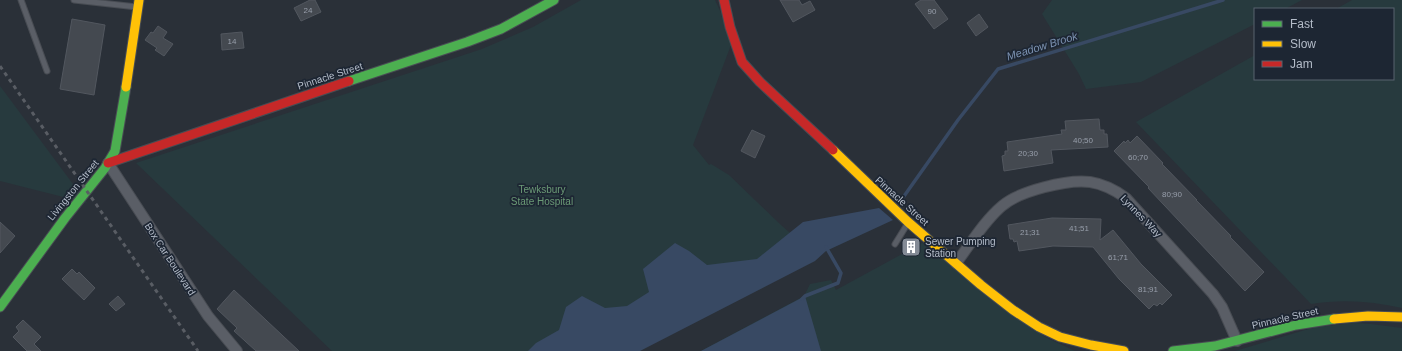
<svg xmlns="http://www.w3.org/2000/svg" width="1402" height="351" font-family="Arial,sans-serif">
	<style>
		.green { fill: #273a3e }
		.water { fill: #384963 }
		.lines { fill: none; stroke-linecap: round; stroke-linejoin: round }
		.stream { stroke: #384963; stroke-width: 3.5 }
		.building { fill: #444950; stroke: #52575f }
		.lane-casing { stroke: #484c53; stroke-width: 7 }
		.street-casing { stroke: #484c53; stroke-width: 12 }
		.fast-casing { stroke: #484c53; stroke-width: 11 }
		.slow-casing { stroke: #484c53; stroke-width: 11 }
		.jam-casing { stroke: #484c53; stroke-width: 11 }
		.lane { stroke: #5a5e66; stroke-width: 5 }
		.street { stroke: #5a5e66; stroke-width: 10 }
		.fast { stroke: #4caf50; stroke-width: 9 }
		.slow { stroke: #ffc107; stroke-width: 9 }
		.jam { stroke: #c62828; stroke-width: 9 }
		.rail { stroke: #595d64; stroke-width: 3; stroke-dasharray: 4 4; stroke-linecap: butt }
		.labels { text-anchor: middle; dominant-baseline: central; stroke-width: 3.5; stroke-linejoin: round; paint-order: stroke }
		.number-label { font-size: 8px; fill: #989fab }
		.street-label { font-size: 10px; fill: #b4bcc9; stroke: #1d2633 }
		.park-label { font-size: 10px; fill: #6b9a76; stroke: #1d2633 }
		.poi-label { font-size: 10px; fill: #b4bcc9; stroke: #1d2633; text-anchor: start }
		.water-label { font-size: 11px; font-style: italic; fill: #7c92b1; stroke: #1d2633 }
	</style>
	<rect width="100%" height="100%" fill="#2a3038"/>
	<!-- green -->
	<g class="green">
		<polygon points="581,0 715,0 721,13 731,45 693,145 709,165 711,164 729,175 781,225 804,245 640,351 332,351 136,163 482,49 533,27"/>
		<polygon points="1052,0 1302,0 1285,9 1255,9 1255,24 1141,82 1086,89 1079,74 1042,14"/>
		<path d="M1352,0H1402V308C1372,301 1342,299 1311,304L1136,122L1255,55V79H1393V9H1336Z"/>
		<polygon points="0,86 3,90 87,203 0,181"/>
		<polygon points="926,241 1045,337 1075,351 701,351 804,296 810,284 831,280 836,290"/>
		<polygon points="1354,323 1371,324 1402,328 1402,351 1235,351 1315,327"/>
	</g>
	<!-- water -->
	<g class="water">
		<polygon points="879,208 893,220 826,251 815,261 640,351 528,351 536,343 559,330 566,307 582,296 605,308 627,306 649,292 643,269 675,243 689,251 707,265 757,259 803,222"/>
		<polygon points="805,296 821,351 701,351"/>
	</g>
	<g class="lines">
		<!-- stream -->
		<g class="stream">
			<polyline points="902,199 958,120 998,69 1223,0"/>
			<polyline points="802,299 805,296 838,283 841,273 826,247"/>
		</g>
	</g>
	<!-- building -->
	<g class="building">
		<polygon points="310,0 315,0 321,12 301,21 294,8"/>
		<polygon points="780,0 799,0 802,5 810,1 815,10 793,22"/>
		<polygon points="921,0 934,0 948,19 934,29 915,4"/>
		<polygon points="979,14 988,27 976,36 967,23"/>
		<polygon points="72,19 105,25 94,95 60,89"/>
		<polygon points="158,26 167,32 163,38 173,44 164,56 155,50 157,48 145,40 151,32 153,33"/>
		<polygon points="242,32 244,48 222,50 221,34"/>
		<polygon points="1099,119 1100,130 1104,130 1104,134 1107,134 1108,147 1051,150 1053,163 1004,171 1002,156 1005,155 1005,151 1008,151 1007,142 1062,134 1061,130 1066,130 1065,121"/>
		<polygon points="752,130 765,136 755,158 741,151"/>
		<polygon points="1137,136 1163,163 1162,164 1197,200 1196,200 1231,236 1230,237 1264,272 1245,291 1148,188 1149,187 1114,151 1124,141 1125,143 1128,140 1130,143"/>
		<polygon points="1052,218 1101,219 1100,240 1113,230 1141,264 1172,295 1162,305 1160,303 1157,306 1154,304 1149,309 1119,279 1093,247 1053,246 1019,251 1017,241 1014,242 1013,239 1010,239 1008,225"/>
		<polygon points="0,222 15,236 0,253"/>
		<polygon points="72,269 77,274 79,272 95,288 84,300 62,279"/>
		<polygon points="234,290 299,351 256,351 234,331 237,328 217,309"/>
		<polygon points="118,296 125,304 116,311 109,304"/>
		<polygon points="23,320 41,337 34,344 41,351 27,351 13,337 19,331 16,327"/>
	</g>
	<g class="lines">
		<!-- lane casing -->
		<g class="lane-casing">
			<g id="lane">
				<polyline points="21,0 47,71"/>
				<polyline points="74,0 137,7"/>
				<polyline points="895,244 908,223"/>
			</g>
		</g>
		<!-- street casing -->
		<g class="street-casing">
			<g id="street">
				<polyline points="108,163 208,316 237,351"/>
				<path d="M956,263C970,245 984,221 1002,206C1019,191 1068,179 1090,182C1103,184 1115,190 1126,198L1213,294L1222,307L1237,341"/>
			</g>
		</g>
		<!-- fast casing -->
		<g class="fast-casing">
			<g id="fast">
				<polyline points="349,81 467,42 501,29 554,0"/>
				<polyline points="0,307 65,218 105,168 115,151 126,87"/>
				<polyline points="1173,351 1215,346 1296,325 1334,319"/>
			</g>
		</g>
		<!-- slow casing -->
		<g class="slow-casing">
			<g id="slow">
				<polyline points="126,87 139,0"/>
				<polyline points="833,150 908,222 981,285 1013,310 1039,327 1060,337 1091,345 1124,351"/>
				<polyline points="1334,319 1368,316 1402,317"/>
			</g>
		</g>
		<!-- jam casing -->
		<g class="jam-casing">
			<g id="jam">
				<polyline points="724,0 730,27 742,62 760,82 833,150"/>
				<polyline points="108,163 349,81"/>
			</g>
		</g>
		<!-- lane -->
		<use href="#lane" class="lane"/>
		<!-- street -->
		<use href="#street" class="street"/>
		<!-- fast -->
		<use href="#fast" class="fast"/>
		<!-- slow -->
		<use href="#slow" class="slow"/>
		<!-- jam -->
		<use href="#jam" class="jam"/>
		<!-- rail -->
		<polyline class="rail" points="0,66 198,351"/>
	</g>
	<!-- icons -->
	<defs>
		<g id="building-square" transform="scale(1)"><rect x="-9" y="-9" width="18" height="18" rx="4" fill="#848b96" stroke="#1d2633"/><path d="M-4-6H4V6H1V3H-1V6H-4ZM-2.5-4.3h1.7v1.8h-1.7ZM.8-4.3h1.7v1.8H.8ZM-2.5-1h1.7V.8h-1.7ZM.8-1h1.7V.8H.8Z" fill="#fff"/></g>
	</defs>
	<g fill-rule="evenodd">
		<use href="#building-square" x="911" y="247"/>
	</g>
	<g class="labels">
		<!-- number labels -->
		<g class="number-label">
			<text x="308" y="10">24</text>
			<text x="932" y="11">90</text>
			<text x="232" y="41">14</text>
			<text x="1083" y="140">40;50</text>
			<text x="1028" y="153">20;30</text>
			<text x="1138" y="157">60;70</text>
			<text x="1172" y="194">80;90</text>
			<text x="1079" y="228">41;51</text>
			<text x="1030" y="232">21;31</text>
			<text x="1118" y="257">61;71</text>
			<text x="1148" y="289">81;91</text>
		</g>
		<!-- street labels -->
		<g class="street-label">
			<text transform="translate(330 76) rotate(-18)">Pinnacle Street</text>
			<text transform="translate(73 190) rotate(-51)">Livingston Street</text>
			<text transform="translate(902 201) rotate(42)">Pinnacle Street</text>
			<text transform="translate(1141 216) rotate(46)">Lynnes Way</text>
			<text transform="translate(170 259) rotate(57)">Box Car Boulevard</text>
			<text transform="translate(1285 318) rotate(-13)">Pinnacle Street</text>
		</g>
		<!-- park labels -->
		<g class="park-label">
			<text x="542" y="189">Tewksbury<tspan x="542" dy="12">State Hospital</tspan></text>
		</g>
		<!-- poi labels -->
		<g class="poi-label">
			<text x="925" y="241">Sewer Pumping<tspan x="925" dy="12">Station</tspan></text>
		</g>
		<!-- water labels -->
		<g class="water-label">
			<text transform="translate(1042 46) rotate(-17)">Meadow Brook</text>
		</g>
	</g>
	<!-- legend -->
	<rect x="1254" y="8" width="140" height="72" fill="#1d2633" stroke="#59626f"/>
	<rect x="1262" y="21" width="20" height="6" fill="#4caf50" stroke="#59626f"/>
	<text x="1290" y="28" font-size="12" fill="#b4bcc9">Fast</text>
	<rect x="1262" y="41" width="20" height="6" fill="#ffc107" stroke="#59626f"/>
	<text x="1290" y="48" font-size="12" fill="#b4bcc9">Slow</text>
	<rect x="1262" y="61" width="20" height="6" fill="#c62828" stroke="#59626f"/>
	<text x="1290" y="68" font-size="12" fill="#b4bcc9">Jam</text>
</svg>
